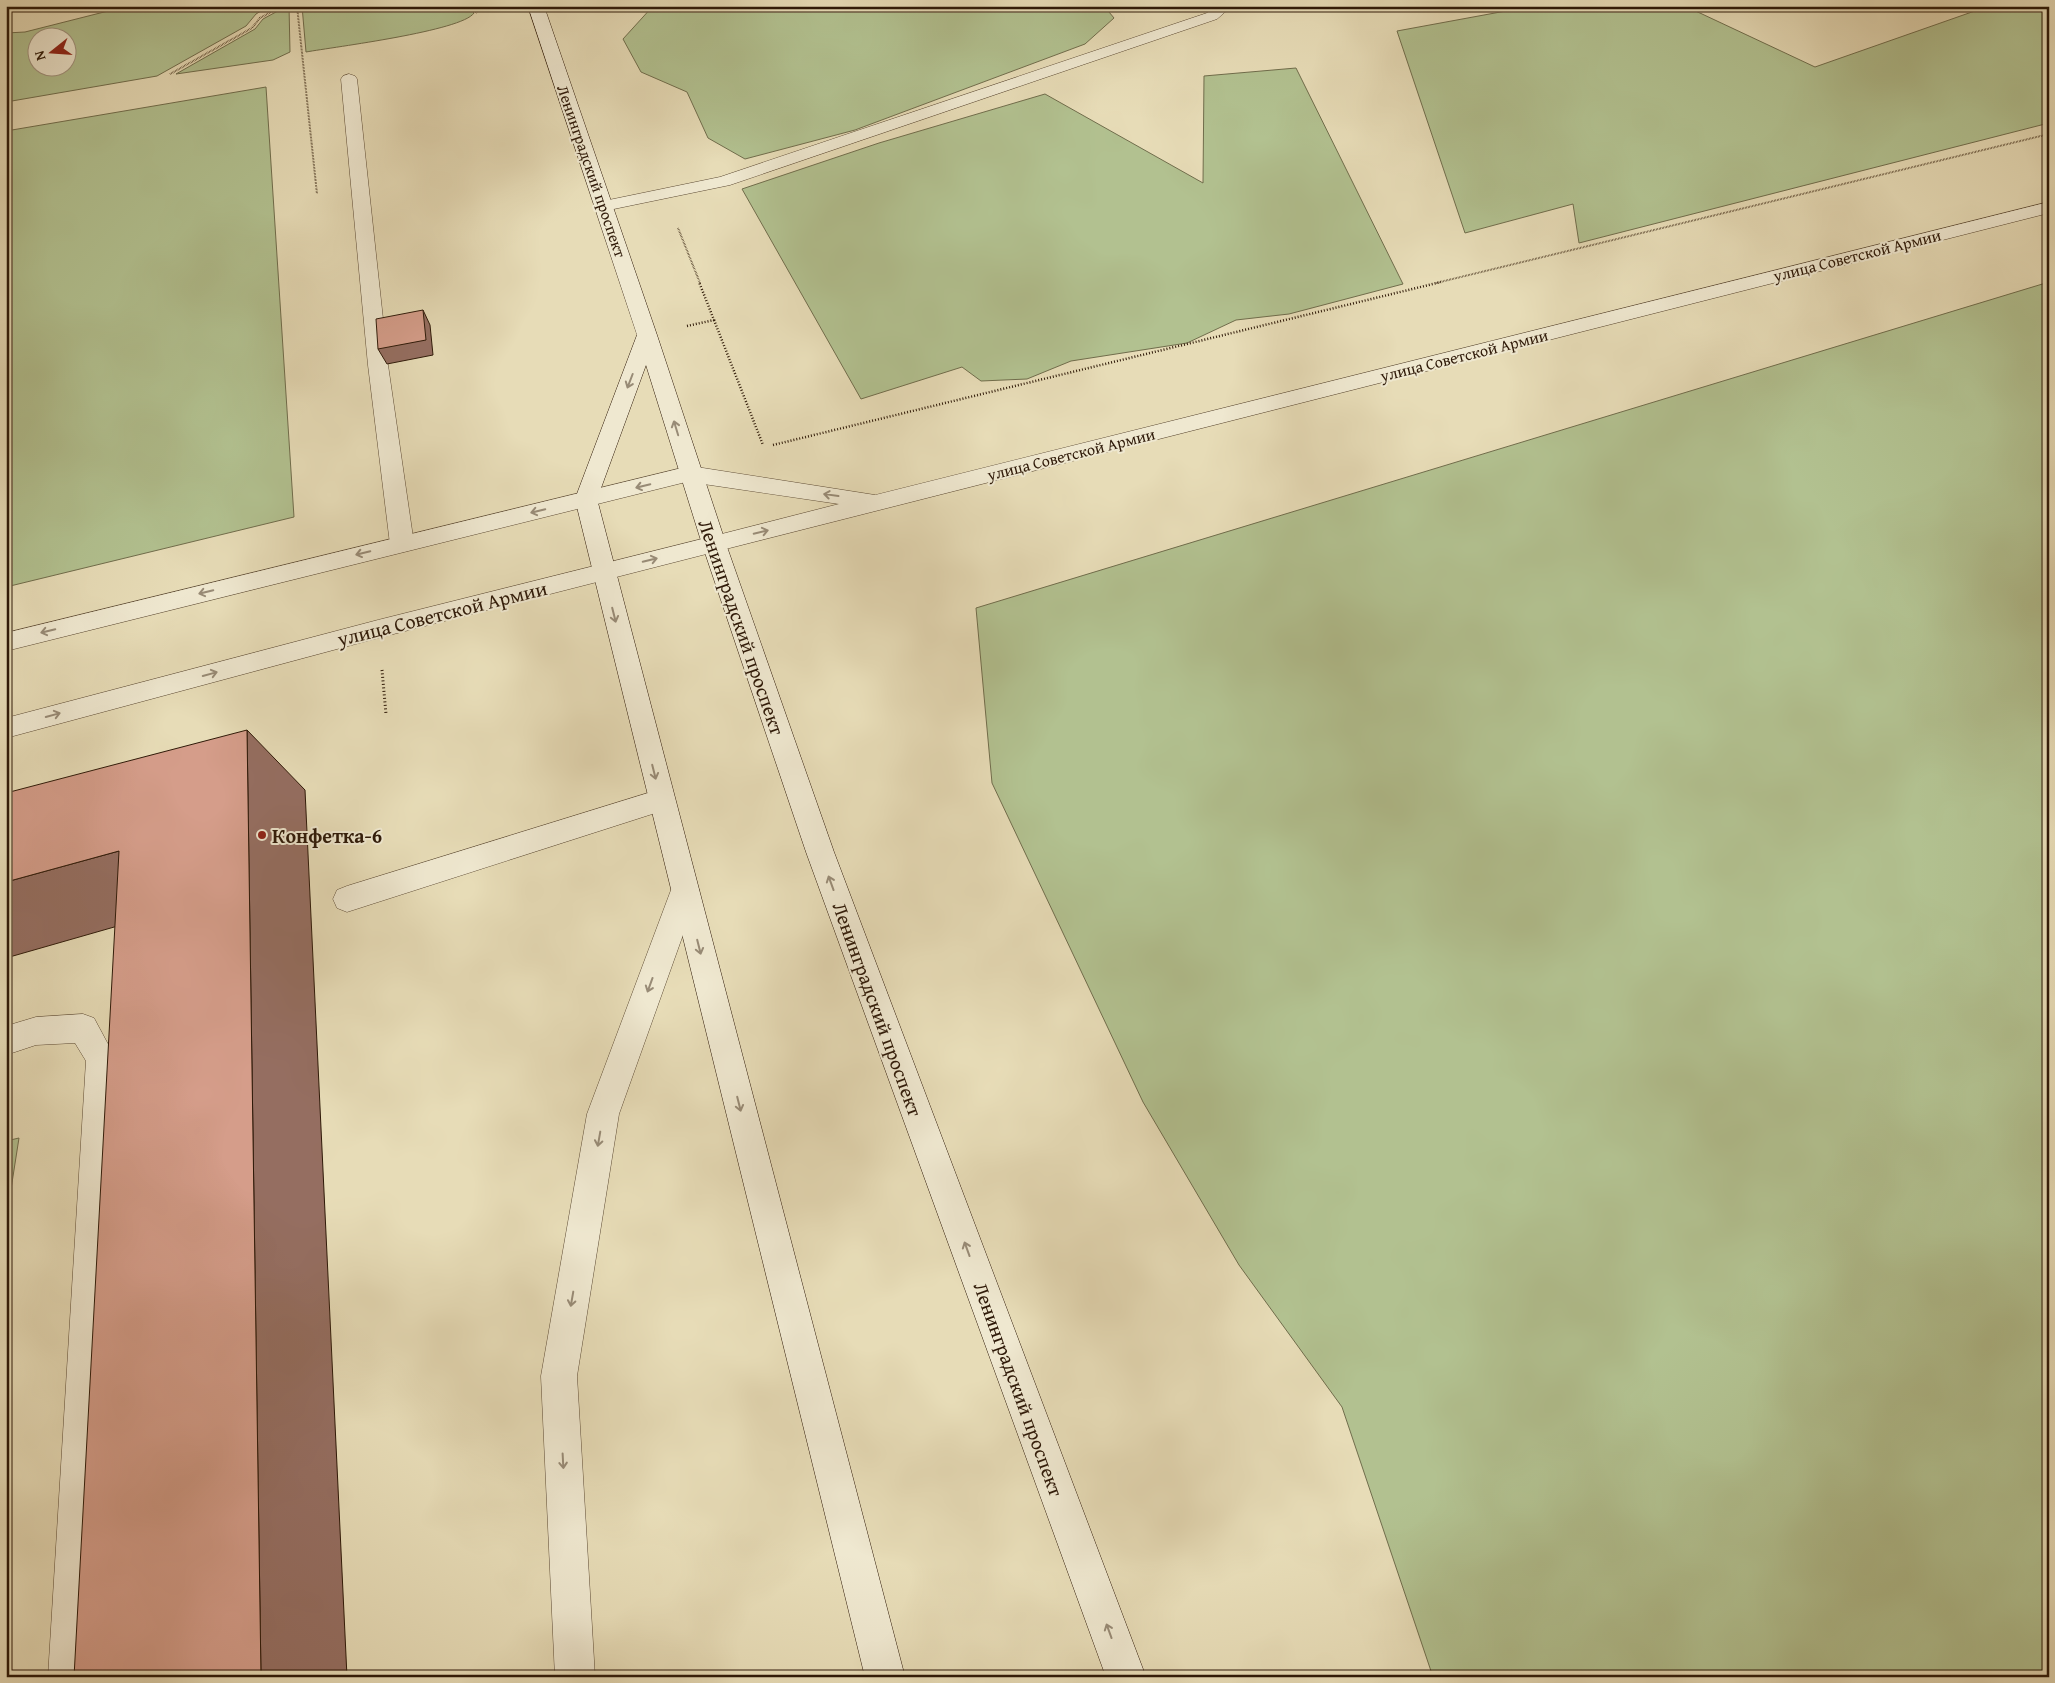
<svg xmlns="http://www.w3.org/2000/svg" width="2055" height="1683" font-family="'Gentium Book Plus',serif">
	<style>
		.green { fill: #b2c190; stroke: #706d4c; fill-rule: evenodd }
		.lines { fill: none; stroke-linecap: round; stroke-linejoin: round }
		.service-casing { stroke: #5c4a34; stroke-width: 1 }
		.minor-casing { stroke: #5c4a34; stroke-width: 1 }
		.tertiary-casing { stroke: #5c4a34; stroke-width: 1 }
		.secondary-casing { stroke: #2e1908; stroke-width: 1 }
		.path-far2 { stroke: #2e1908; stroke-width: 2; stroke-dasharray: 0.5 1; stroke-linecap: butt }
		.path-far1 { stroke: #2e1908; stroke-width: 2.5; stroke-dasharray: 1 2; stroke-linecap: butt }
		.path { stroke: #2e1908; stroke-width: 3; stroke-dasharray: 1 2.5; stroke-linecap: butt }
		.service { fill: #efe8d0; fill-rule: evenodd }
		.minor { fill: #efe8d0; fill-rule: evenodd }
		.tertiary { fill: #efe8d0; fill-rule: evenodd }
		.secondary { fill: #efe8d0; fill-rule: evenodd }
		.shaded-wall { fill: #956e61; stroke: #2e1908 }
		.building { fill: #d59d8a; stroke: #2e1908 }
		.oneway { stroke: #988b76 }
		.poi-dot { fill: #8f2418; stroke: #efe8d0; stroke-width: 2 }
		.labels { text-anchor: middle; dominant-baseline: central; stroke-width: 4; stroke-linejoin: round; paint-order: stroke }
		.far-street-label { font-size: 16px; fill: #2e1908; stroke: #efe8d0 }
		.street-label { font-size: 20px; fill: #2e1908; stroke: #efe8d0 }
		.poi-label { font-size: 20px; font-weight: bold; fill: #2e1908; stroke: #efe8d0; text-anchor: start }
	</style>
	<rect width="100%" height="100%" fill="#e7dcb7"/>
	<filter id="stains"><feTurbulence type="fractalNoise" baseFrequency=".004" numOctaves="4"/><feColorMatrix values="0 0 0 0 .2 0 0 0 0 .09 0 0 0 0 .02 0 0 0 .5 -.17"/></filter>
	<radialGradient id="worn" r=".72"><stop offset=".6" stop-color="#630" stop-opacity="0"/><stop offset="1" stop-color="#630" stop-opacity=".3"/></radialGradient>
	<!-- green -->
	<g class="green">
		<path d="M146,6H269L256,14L246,26L157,76L6,102V33L25,32L108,11ZM38,38H68V68H38Z"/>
		<polygon points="287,6 289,6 290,52 273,60 176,74 255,29 263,19"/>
		<path d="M302,6H467L474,13C462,31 334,47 306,52Z"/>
		<polygon points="653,6 1104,6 1114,18 1085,44 855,130 745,159 708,138 687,92 641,72 623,39"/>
		<polygon points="1533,6 1685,6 1815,67 1989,6 2049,6 2049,123 1579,243 1573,204 1465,233 1397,31"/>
		<polygon points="1296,68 1403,284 1289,314 1236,320 1187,343 1071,361 1027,379 981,381 962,367 861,399 742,189 879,143 1045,94 1203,183 1204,76"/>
		<polygon points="266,87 294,517 6,587 6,131"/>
		<polygon points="2049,282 2049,1677 1433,1677 1342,1407 1239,1265 1143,1102 992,783 976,608"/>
		<polygon points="19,1138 6,1221 6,1141"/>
	</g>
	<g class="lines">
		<!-- service casing -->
		<g class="service-casing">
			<g id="service">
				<polygon points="1215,6 1232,6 1217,19 730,185 604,211 598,210 595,206 598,202 604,201 720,177 1207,13"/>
				<polygon points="349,74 355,76 357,79 388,365 414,544 410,550 402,552 394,550 390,544 368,365 341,79 343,76"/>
				<polygon points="661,789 671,792 674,800 671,808 347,912 337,908 333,899 337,890 347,886"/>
				<polygon points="83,1014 94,1018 116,1059 88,1677 48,1677 86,1061 75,1043 36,1045 6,1055 6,1026 36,1017"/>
			</g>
		</g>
		<!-- minor casing -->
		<g class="minor-casing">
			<g id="minor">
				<polygon points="2049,202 2049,213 714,552 706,550 702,544 706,538 839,504 690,482 682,479 679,474 682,469 690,466 875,495"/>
				<polygon points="685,878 695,881 699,890 619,1114 577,1376 595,1677 555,1677 541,1376 587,1114 671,890 675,881"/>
			</g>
		</g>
		<!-- tertiary casing -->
		<g class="tertiary-casing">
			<g id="tertiary">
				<polygon points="690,466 698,469 701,474 698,479 6,651 6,633"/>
				<polygon points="714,536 722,538 726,544 722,550 378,638 6,738 6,718 378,620"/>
			</g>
		</g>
		<!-- secondary casing -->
		<g class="secondary-casing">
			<polygon id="secondary" points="528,6 544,6 657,335 726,544 834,852 1146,1677 1106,1677 806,852 702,544 646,365 597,499 905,1677 865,1677 575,499 637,335"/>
		</g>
		<!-- path-far2 -->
		<g class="path-far2">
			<polyline points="297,6 317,194"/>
			<polyline points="471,6 477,13"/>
			<polyline points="170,74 252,28 260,18 282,6"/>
			<polyline points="678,228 700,283"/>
			<polyline points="1436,283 2049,134"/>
		</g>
		<!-- path-far1 -->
		<g class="path-far1">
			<polyline points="714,320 763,445"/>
			<polyline points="687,326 714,320 699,282"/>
			<polyline points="773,445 1441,282"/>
		</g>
		<!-- path -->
		<polyline class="path" points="382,670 386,714"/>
		<!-- service -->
		<use href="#service" class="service"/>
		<!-- minor -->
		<use href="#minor" class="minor"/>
		<!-- tertiary -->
		<use href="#tertiary" class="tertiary"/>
		<!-- secondary -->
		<use href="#secondary" class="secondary"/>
	</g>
	<!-- shaded-wall -->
	<g class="shaded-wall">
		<polygon points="423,310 430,325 433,355 387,364 378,349"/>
		<polygon points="247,730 305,790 347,1677 261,1677"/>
		<polygon points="119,851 191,905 6,958 6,882"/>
	</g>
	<!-- building -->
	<g class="building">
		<polygon points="423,310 426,340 378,349 376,319"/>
		<polygon points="247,730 261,1677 74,1677 119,851 6,882 6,793"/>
	</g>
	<!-- one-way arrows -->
	<defs><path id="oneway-shaft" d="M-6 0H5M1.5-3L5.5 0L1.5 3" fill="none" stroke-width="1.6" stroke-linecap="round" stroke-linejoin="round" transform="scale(1.25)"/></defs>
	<g class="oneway">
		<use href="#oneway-shaft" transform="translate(630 381) rotate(111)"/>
		<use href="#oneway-shaft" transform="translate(676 428) rotate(-107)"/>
		<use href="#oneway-shaft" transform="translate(643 486) rotate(167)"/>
		<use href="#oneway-shaft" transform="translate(831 495) rotate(-172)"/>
		<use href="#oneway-shaft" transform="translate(538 511) rotate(166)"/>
		<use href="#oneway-shaft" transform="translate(761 532) rotate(-14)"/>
		<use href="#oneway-shaft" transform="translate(363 553) rotate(167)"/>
		<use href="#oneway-shaft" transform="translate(650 560) rotate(-14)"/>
		<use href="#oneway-shaft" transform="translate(206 592) rotate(166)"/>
		<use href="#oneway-shaft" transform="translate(614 615) rotate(76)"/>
		<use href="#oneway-shaft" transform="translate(48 631) rotate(166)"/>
		<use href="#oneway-shaft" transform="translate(210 674) rotate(-15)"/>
		<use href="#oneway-shaft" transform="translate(53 715) rotate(-15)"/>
		<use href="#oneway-shaft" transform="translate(654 772) rotate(76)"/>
		<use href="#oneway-shaft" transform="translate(831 883) rotate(-110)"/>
		<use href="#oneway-shaft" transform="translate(699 947) rotate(76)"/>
		<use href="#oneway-shaft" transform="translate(650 985) rotate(110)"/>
		<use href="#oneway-shaft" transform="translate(739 1104) rotate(76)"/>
		<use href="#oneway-shaft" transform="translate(599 1139) rotate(100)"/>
		<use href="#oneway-shaft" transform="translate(967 1249) rotate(-110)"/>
		<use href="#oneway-shaft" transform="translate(572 1299) rotate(100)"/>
		<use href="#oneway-shaft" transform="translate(563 1461) rotate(87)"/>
		<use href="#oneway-shaft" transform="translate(1109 1631) rotate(-110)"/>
	</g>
	<!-- markers -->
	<circle class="poi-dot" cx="262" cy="835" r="5"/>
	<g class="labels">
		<!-- far-street labels -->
		<g class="far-street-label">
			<text transform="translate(592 171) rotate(71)">Ленинградский проспект</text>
			<text transform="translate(1857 255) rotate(-14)">улица Советской Армии</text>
			<text transform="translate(1464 355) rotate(-14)">улица Советской Армии</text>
			<text transform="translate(1071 454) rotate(-14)">улица Советской Армии</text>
		</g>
		<!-- street labels -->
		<g class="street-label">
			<text transform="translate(442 613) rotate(-14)">улица Советской Армии</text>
			<text transform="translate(742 627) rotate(71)">Ленинградский проспект</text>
			<text transform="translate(878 1009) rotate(70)">Ленинградский проспект</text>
			<text transform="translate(1019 1389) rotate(70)">Ленинградский проспект</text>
		</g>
		<!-- poi labels -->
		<g class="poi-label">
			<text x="272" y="835">Конфетка-6</text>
		</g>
	</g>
	<!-- margin -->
	<rect width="2055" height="1683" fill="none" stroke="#e7dcb7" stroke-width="25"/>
	<rect x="8" y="8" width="2040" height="1668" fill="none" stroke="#2e1908" stroke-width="2.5"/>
	<rect x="12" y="12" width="2030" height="1658" fill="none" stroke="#2e1908"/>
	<!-- north arrow -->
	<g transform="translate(52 52) rotate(253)"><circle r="24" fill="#efe8d0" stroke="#a29580"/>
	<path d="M0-4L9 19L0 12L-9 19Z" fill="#8f2418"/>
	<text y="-8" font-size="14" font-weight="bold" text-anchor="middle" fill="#2e1908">N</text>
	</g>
	<rect width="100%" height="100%" filter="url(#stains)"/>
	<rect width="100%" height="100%" fill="url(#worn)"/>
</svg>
